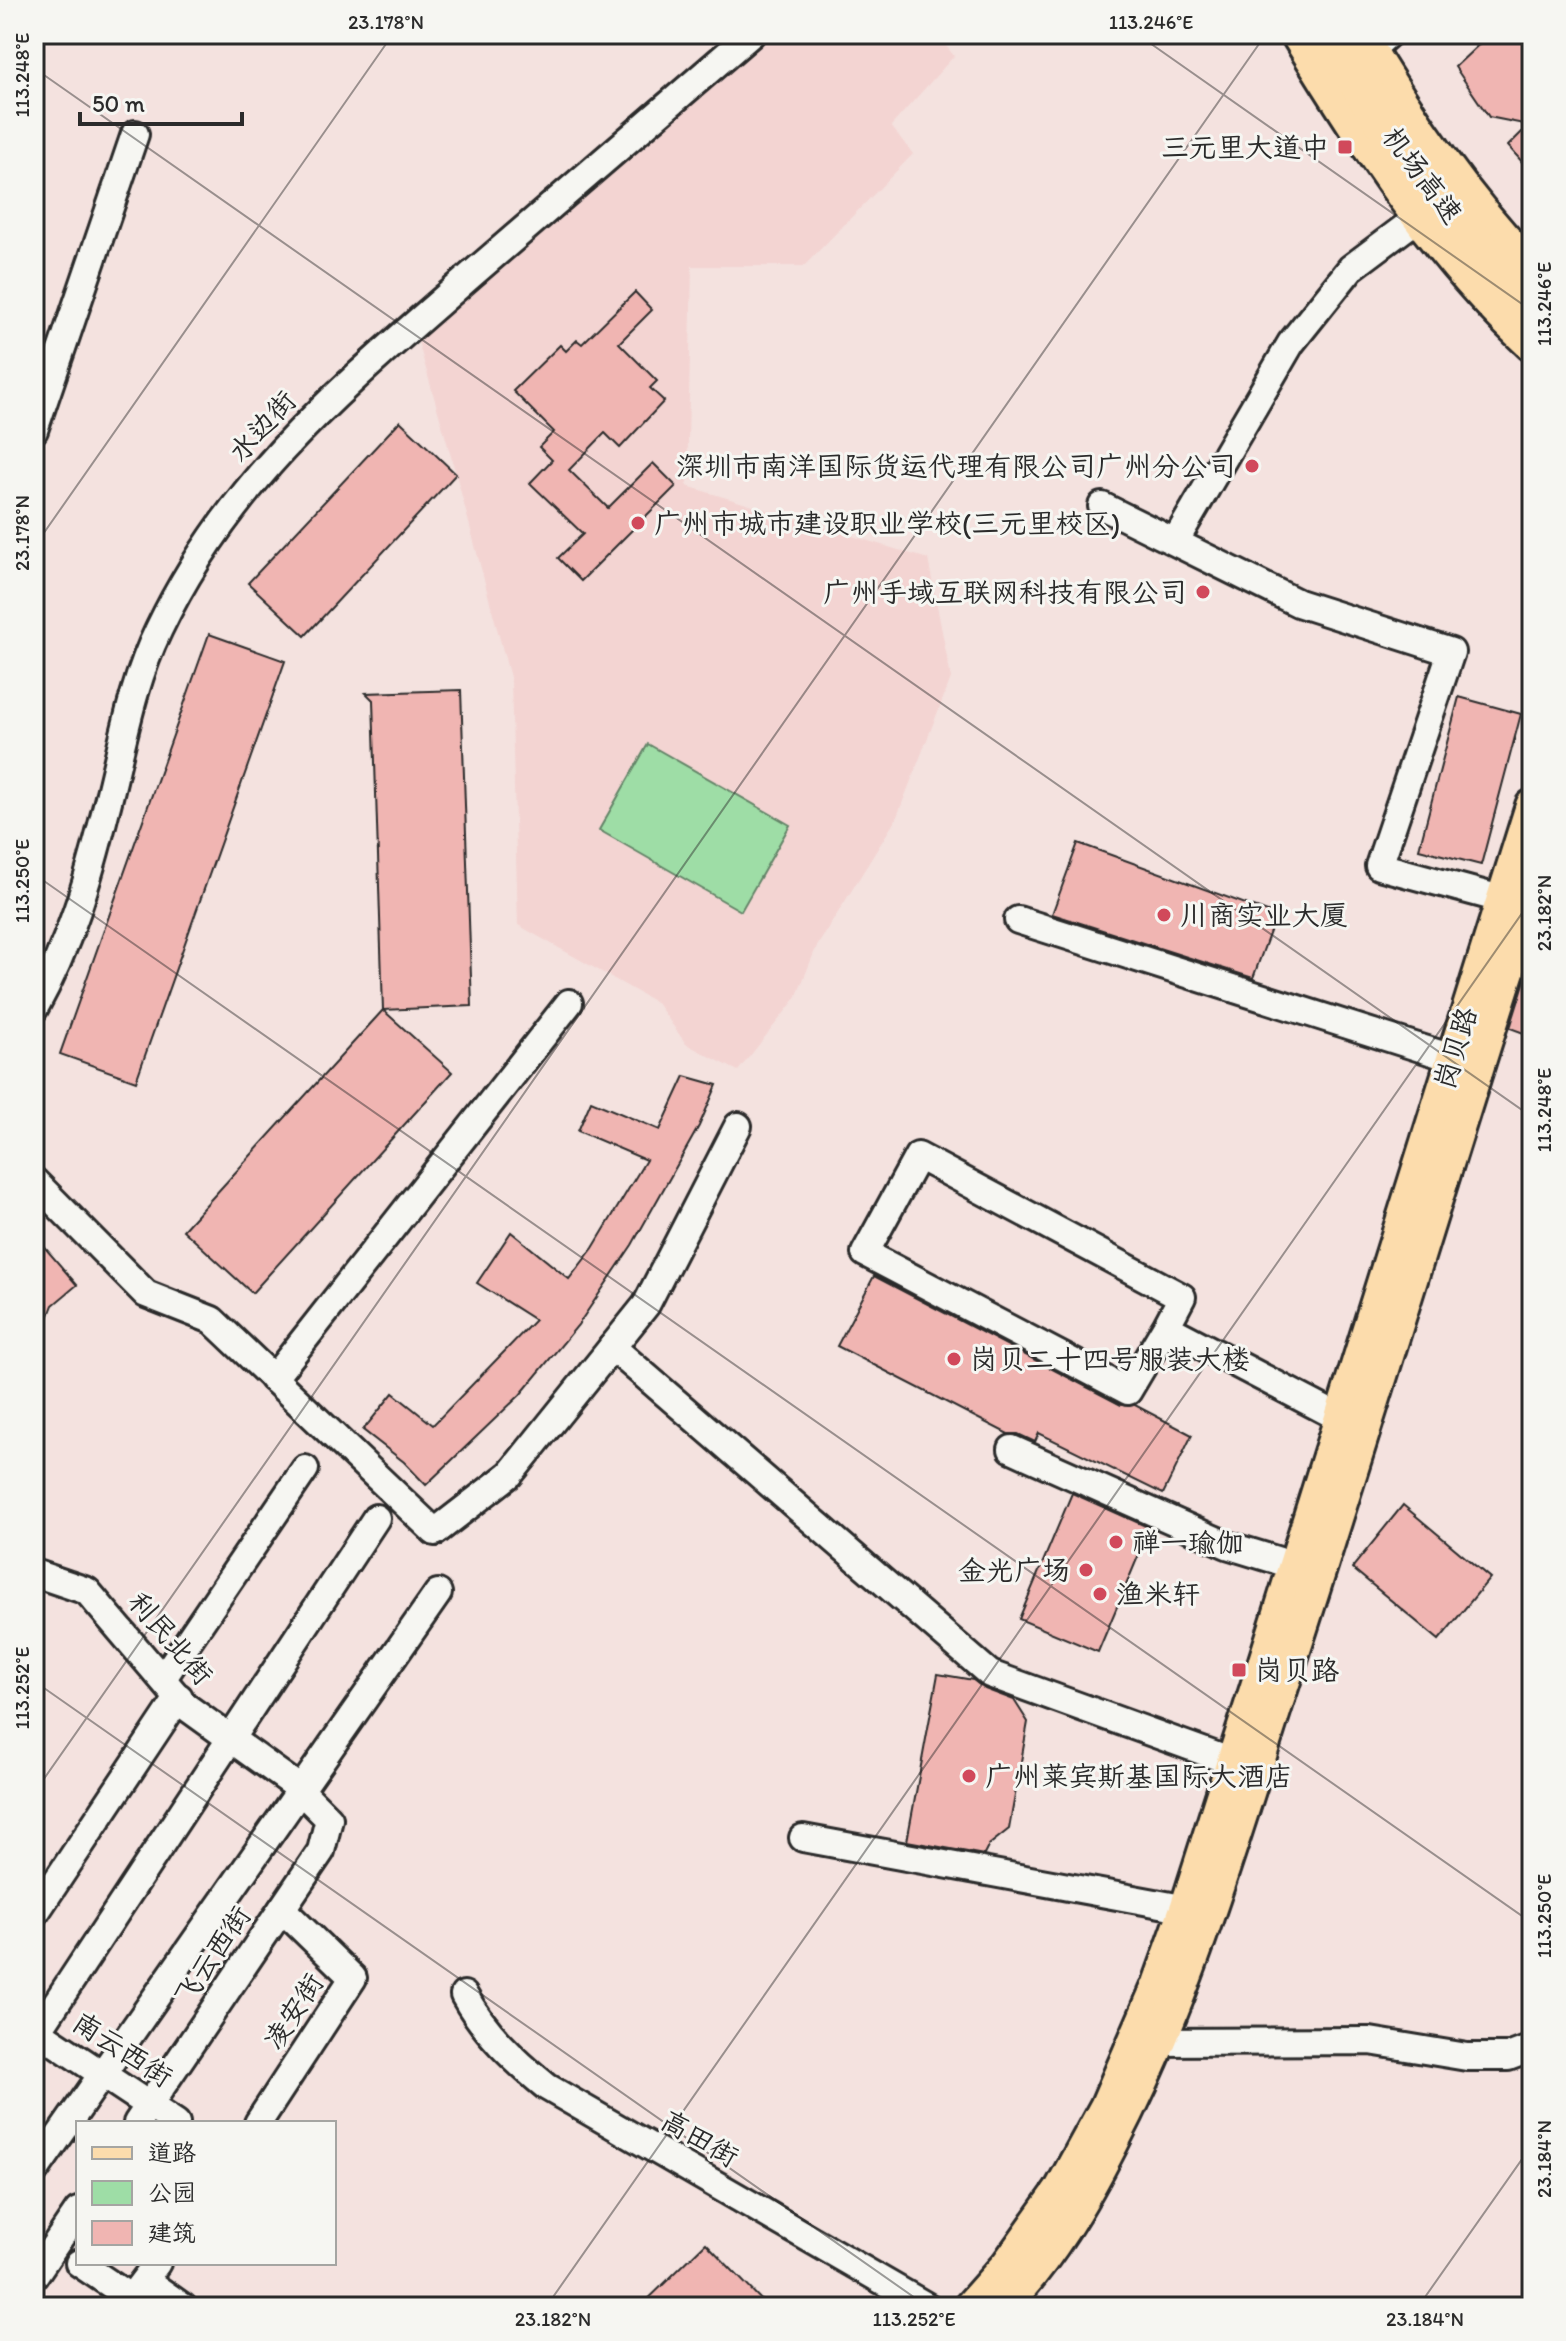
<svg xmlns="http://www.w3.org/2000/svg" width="1566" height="2341" font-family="Itim,'LXGW WenKai TC',sans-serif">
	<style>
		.built { fill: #f3d4d2 }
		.green { fill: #9edda6; stroke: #648468; stroke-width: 2 }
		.building { fill: #f0b5b2; stroke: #2b2b2b; stroke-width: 2 }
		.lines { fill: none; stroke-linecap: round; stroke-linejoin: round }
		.minor-casing { stroke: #2b2b2b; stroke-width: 32 }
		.major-casing { stroke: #2b2b2b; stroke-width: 38 }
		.highway-casing { stroke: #2b2b2b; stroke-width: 44 }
		.minor { stroke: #f6f6f2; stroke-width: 26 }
		.major { stroke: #fcdcac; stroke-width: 32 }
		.highway { stroke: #fcdcac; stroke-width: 38 }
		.ticks { fill: none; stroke: #2b2b2b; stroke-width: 2; stroke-opacity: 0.45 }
		.poi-dot { fill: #d1495b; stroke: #f6f6f2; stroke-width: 3 }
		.labels { text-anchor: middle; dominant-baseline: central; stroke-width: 6; stroke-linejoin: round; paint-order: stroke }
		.poi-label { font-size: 28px; fill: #2b2b2b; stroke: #f6f6f2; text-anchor: start }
		.street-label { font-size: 28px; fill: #2b2b2b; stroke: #f6f6f2 }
		.neatline { fill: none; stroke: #2b2b2b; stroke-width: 3 }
		.ticks-label { font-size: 20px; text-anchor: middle; fill: #2b2b2b }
	</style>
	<rect width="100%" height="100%" fill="#f4e2df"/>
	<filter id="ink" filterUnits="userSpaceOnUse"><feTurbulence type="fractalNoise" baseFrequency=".0125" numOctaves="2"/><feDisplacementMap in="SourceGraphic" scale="16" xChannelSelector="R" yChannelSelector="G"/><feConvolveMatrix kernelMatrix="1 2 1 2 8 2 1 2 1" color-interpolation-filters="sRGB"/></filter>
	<g filter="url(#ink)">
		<!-- built -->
		<polygon class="built" points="775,34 937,34 954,56 891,126 913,154 804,266 692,266 687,486 928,559 951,678 896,819 816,948 796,998 738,1071 686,1044 657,1003 518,925 511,681 456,474 418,341"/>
		<!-- green -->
		<polygon class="green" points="648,744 790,825 741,911 599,830"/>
		<!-- building -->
		<g class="building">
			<polygon points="1490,34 1532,34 1532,173 1508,146 1529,125 1489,117 1455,67"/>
			<polygon points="635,292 652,310 619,343 657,381 650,388 664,401 620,448 605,433 569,470 608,508 653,463 676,486 581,581 558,558 583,534 530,483 552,460 539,447 554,432 513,391 560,345 566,351 577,340 582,344"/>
			<polygon points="400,421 456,474 305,636 248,583"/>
			<polygon points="209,634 285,661 136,1081 60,1054"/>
			<polygon points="461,690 472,1006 383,1010 373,700 366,693"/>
			<polygon points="1459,697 1521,714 1481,865 1419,849"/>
			<polygon points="1078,843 1276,915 1253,978 1052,914"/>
			<polygon points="1532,958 1532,1036 1510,1028"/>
			<polygon points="383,1010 452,1072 252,1293 183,1230"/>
			<polygon points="685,1076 717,1085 699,1126 632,1245 578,1325 520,1395 426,1485 404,1462 363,1430 393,1393 433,1425 535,1320 477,1283 511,1232 569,1279 593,1248 646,1160 578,1131 591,1101 660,1130"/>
			<polygon points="34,1235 77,1285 53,1305 35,1351"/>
			<polygon points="874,1276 1121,1405 1135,1405 1192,1435 1163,1494 1039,1433 1035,1442 1018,1434 1008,1434 837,1346"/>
			<polygon points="1072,1493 1150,1528 1098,1652 1019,1619"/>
			<polygon points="1403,1505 1490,1578 1439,1640 1352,1568"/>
			<polygon points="938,1674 973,1680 985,1689 1014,1700 1028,1722 1009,1829 989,1845 984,1855 907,1841"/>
			<polygon points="706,2243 768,2307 640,2307"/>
		</g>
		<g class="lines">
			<!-- minor casing -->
			<g class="minor-casing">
				<g id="minor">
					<polyline points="1370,50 1388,34"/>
					<polyline points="34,430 135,134"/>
					<polyline points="1102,506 1298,603 1451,652 1379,866 1501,899"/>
					<polyline points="1176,540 1291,343 1351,268 1419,217"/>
					<polyline points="1018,920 1452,1058"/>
					<path d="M34,1009C69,946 89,878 106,809C122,748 131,686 159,629C232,476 347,384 471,275C564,195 658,114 751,34"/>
					<polyline points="34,1181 146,1294 212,1320 435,1532 510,1474 646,1305 738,1126"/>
					<polyline points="1166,1327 1182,1297 918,1156 865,1253 1128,1391 1166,1327 1340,1418"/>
					<polyline points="612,1347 990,1674 1252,1769"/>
					<polyline points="273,1379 569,1003"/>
					<polyline points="1012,1449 1227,1545 1312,1571"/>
					<polyline points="34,1573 87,1591 185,1706 295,1785 329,1819 321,1851 137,2123"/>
					<polyline points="163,1678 305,1469"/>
					<polyline points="803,1838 1204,1912"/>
					<polyline points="34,1915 179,1697"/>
					<path d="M464,1995C485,2033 514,2060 547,2087L928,2307"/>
					<polyline points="34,2029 176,2123"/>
					<polyline points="34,2037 376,1518"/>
					<polyline points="1143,2042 1370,2041 1467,2057 1508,2057 1532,2048"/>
					<polyline points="258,2123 353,1978 282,1909"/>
					<polyline points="34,2172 438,1593"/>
					<polyline points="79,2263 131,2298"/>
					<polyline points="34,2276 78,2211"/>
					<polyline points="145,2280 183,2307"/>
					<polyline points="124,2307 157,2263"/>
				</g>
			</g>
			<!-- major casing -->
			<g class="major-casing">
				<g id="major">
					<path d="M1297,34C1364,144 1437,257 1532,345"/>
					<path d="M1360,34C1409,118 1464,199 1532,268"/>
					<polyline points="970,2307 1008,2264 1060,2191 1106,2107 1159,1984 1186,1909 1260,1677 1532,806"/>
					<path d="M1002,2307C1048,2260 1082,2202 1112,2143C1185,2003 1229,1851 1277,1702C1365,1434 1445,1164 1532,896"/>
				</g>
			</g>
			<!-- highway casing -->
			<g class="highway-casing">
				<path id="highway" d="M1328,34C1386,131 1452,224 1532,306"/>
			</g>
			<!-- minor -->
			<use href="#minor" class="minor"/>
			<!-- major -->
			<use href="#major" class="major"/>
			<!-- highway -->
			<use href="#highway" class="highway"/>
		</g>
	</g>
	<!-- ticks -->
	<path class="ticks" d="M1137,34L1532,311M34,68L1532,1117M34,547L393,34M34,874L1532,1923M34,1681L928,2307M34,1793L1266,34M546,2307L1532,899M1418,2307L1532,2145"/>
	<!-- markers -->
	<g class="poi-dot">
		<rect x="1337" y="139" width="16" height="16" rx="4"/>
		<circle cx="1252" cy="466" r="8"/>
		<circle cx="638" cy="523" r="8"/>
		<circle cx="1203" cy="592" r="8"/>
		<circle cx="1164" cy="915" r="8"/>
		<circle cx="954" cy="1359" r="8"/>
		<circle cx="1116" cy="1542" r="8"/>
		<circle cx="1086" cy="1570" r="8"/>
		<circle cx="1100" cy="1594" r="8"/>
		<rect x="1231" y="1662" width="16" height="16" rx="4"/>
		<circle cx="969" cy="1776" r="8"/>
	</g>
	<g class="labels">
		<!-- poi labels -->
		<g class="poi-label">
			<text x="1329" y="147" text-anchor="end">三元里大道中</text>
			<text x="1236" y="466" text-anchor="end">深圳市南洋国际货运代理有限公司广州分公司</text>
			<text x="654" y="523">广州市城市建设职业学校(三元里校区)</text>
			<text x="1187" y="592" text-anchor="end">广州手域互联网科技有限公司</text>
			<text x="1180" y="915">川商实业大厦</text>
			<text x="970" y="1359">岗贝二十四号服装大楼</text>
			<text x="1132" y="1542">禅一瑜伽</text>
			<text x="1070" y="1570" text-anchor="end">金光广场</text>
			<text x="1116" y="1594">渔米轩</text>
			<text x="1255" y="1670">岗贝路</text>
			<text x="985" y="1776">广州莱宾斯基国际大酒店</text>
		</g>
		<!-- street labels -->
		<g class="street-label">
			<text transform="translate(1423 175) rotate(53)">机场高速</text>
			<text transform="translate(262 426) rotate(-48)">水边街</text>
			<text transform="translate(1455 1048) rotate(-73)">岗贝路</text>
			<text transform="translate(171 1638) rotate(49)">利民北街</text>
			<text transform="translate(212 1955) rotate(-56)">飞云西街</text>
			<text transform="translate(293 2011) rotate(-57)">凌安街</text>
			<text transform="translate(123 2049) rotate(33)">南云西街</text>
			<text transform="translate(700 2138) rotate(30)">高田街</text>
		</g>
	</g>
	<!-- margin -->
	<rect width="1566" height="2341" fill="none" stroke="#f6f6f2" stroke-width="88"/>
	<!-- legend -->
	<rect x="76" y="2121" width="260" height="144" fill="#f6f6f2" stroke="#a5a5a2" stroke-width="2"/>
	<rect x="92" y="2147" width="40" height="12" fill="#fcdcac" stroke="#a5a5a2" stroke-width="2"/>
	<text x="148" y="2161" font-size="24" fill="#2b2b2b">道路</text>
	<rect x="92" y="2181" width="40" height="24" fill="#9edda6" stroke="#a5a5a2" stroke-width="2"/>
	<text x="148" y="2201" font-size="24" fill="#2b2b2b">公园</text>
	<rect x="92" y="2221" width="40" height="24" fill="#f0b5b2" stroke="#a5a5a2" stroke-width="2"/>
	<text x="148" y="2241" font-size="24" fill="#2b2b2b">建筑</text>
	<!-- scale -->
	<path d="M80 112v12h162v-12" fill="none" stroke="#2b2b2b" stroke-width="4"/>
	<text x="92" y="112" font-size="24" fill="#2b2b2b" stroke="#f6f6f2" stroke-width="6" paint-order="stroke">50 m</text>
	<rect x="44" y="44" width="1478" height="2253" class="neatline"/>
	<g class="ticks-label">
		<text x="386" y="29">23.178°N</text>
		<text x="1151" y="29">113.246°E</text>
		<text transform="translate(22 75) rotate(-90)" y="7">113.248°E</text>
		<text transform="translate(1544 304) rotate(-90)" y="7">113.246°E</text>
		<text transform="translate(22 533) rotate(-90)" y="7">23.178°N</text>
		<text transform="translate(22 881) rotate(-90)" y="7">113.250°E</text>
		<text transform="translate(1544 913) rotate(-90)" y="7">23.182°N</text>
		<text transform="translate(1544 1110) rotate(-90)" y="7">113.248°E</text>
		<text transform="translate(22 1688) rotate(-90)" y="7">113.252°E</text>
		<text transform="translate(1544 1916) rotate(-90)" y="7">113.250°E</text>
		<text transform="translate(1544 2159) rotate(-90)" y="7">23.184°N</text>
		<text x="553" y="2326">23.182°N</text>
		<text x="914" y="2326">113.252°E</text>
		<text x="1425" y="2326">23.184°N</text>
	</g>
</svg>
